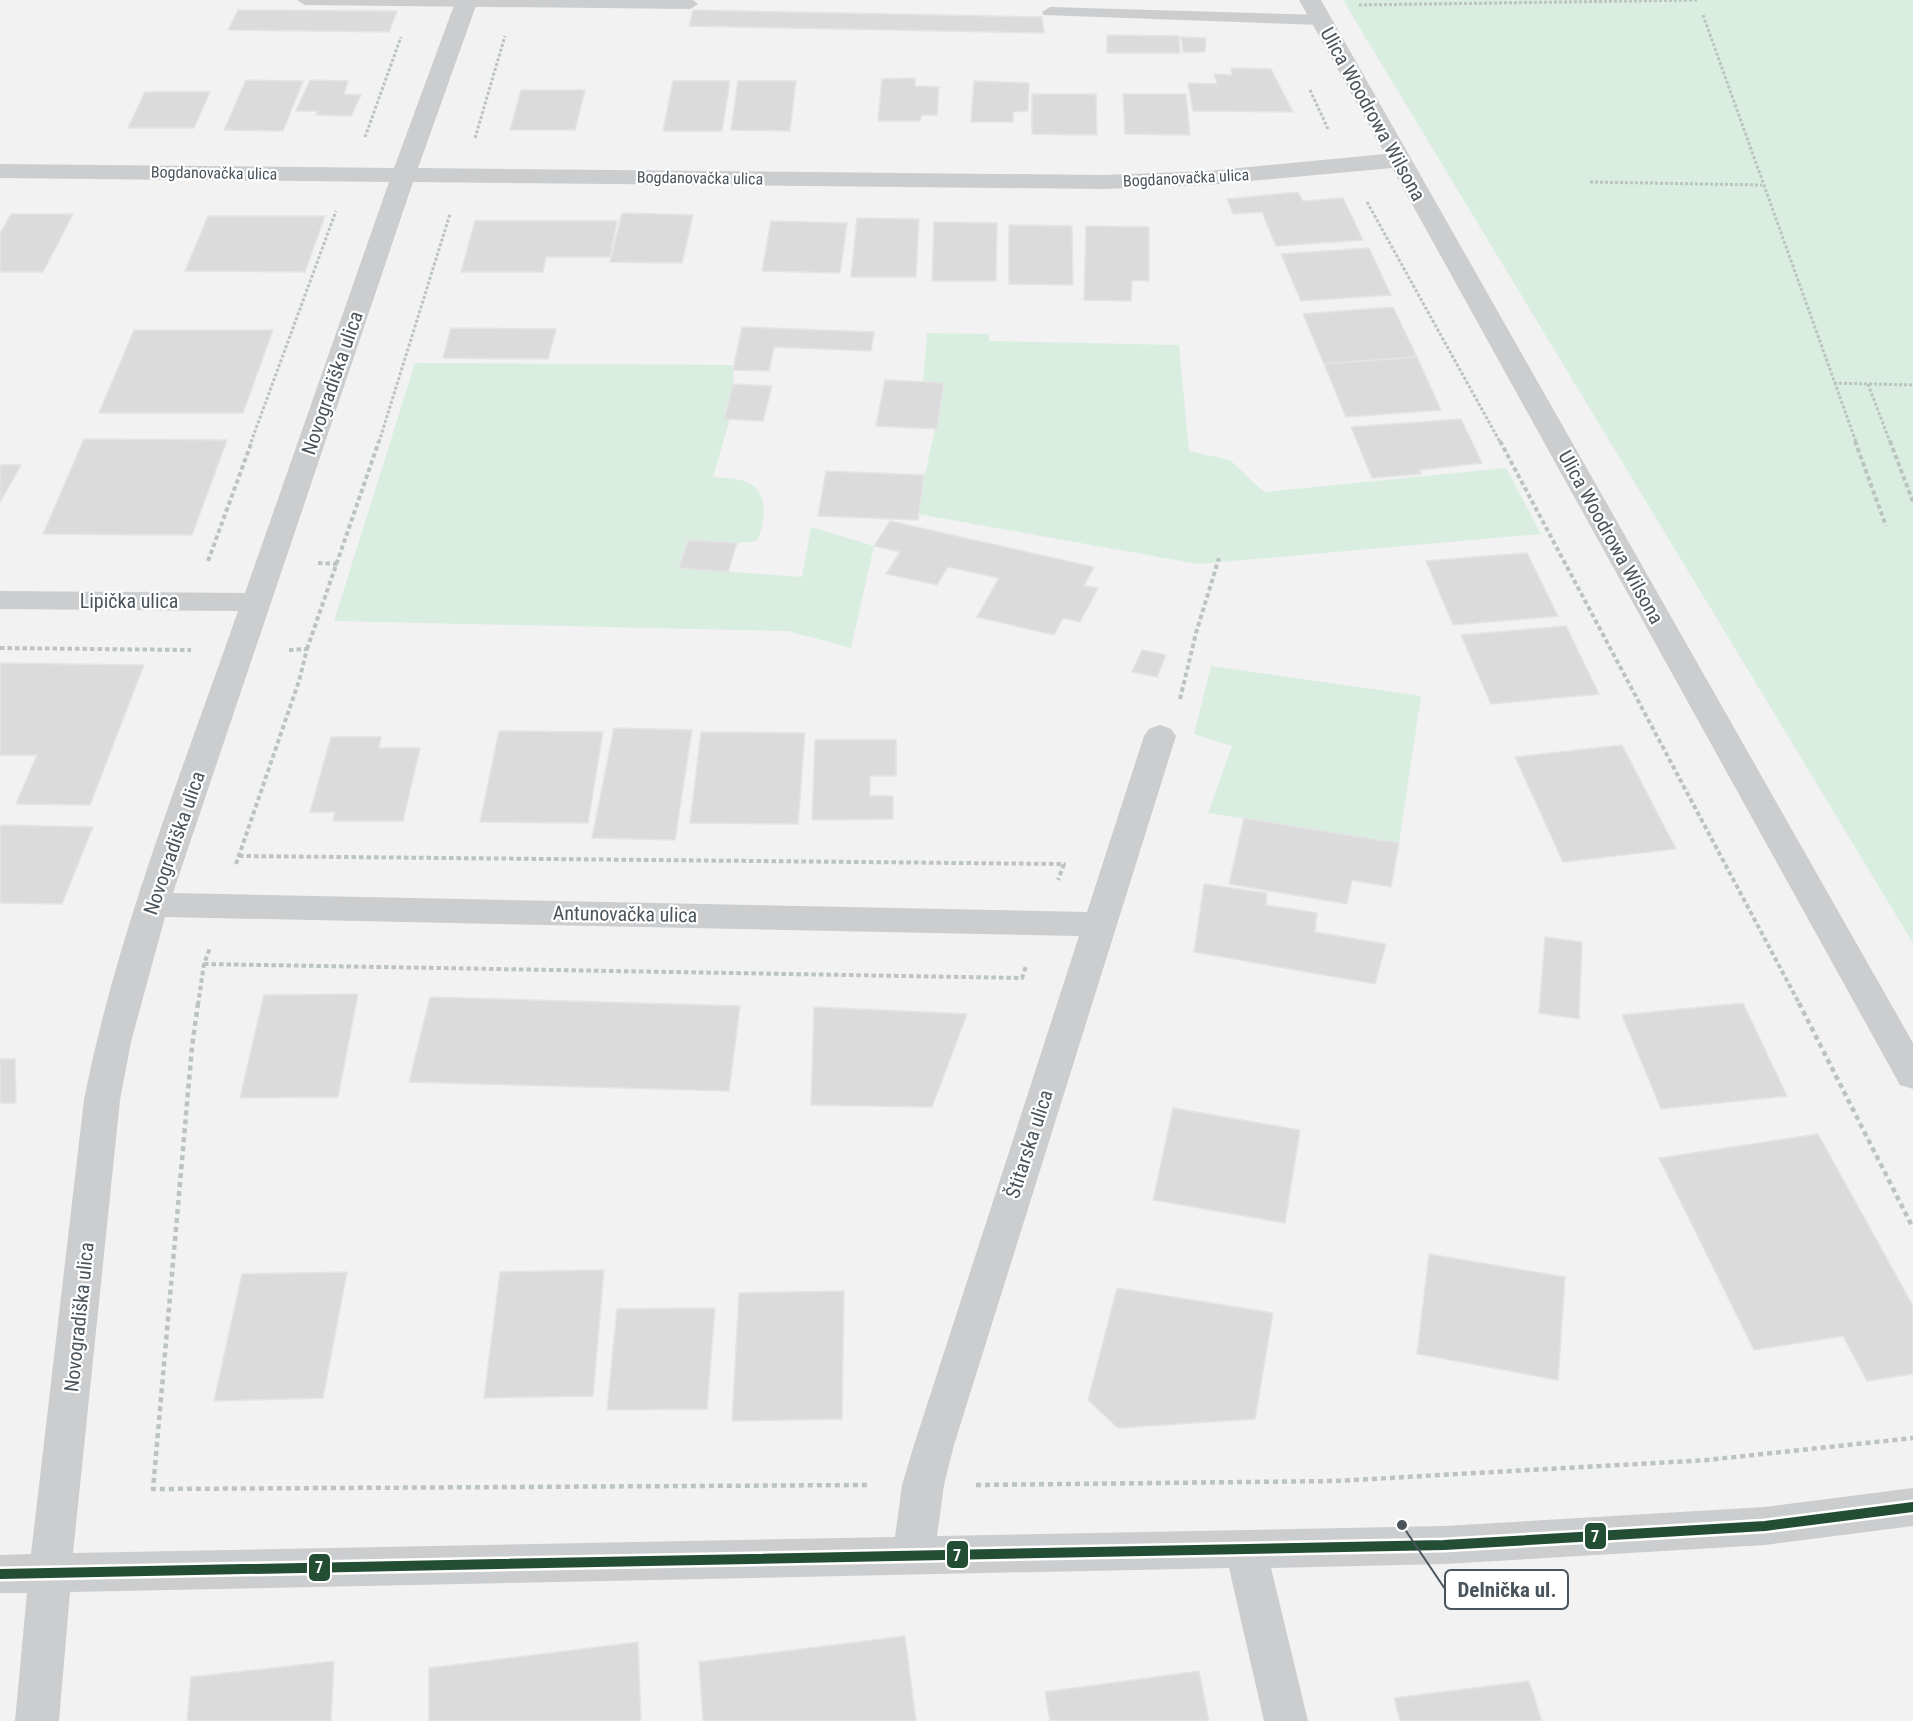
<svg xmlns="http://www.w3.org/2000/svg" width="1913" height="1721" font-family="'Roboto Condensed',sans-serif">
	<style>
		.green { fill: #d9eee0 }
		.building { fill: #dbdbdc; stroke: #e3e4e4; stroke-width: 1.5 }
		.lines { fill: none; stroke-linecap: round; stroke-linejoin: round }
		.path-far2 { stroke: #bbc4c1; stroke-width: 3; stroke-dasharray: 3 2; stroke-linecap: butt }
		.path-far1 { stroke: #bbc4c1; stroke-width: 4; stroke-dasharray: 4.5 3; stroke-linecap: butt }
		.path { stroke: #bbc4c1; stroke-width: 4.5; stroke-dasharray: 5 4; stroke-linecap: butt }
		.service { fill: #cccdcf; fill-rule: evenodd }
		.minor { fill: #cccdcf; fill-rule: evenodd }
		.bus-1-casing { stroke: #fff; stroke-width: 15 }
		.bus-1 { stroke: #244e34; stroke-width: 10 }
		.labels { text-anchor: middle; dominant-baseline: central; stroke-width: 4.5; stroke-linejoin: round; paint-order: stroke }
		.far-street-label { font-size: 16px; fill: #4a545c; stroke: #fff }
		.street-label { font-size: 20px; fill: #4a545c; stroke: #fff }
		.leader { fill: none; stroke: #4a545c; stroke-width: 2 }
		.callout-dot { fill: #4a545c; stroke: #fff; stroke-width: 2 }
		.callout { fill: #fff; stroke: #4a545c; stroke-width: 2 }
		.callout-label { font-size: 21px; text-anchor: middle; font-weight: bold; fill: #4a545c }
		.line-badge { stroke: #fff; stroke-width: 2 }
		.badge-label { font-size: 16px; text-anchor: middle; font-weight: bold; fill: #fff }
	</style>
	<rect width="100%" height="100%" fill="#f2f2f2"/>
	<!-- green -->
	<g class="green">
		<polygon points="1344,0 1913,0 1913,943 1350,12"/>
		<path d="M927,333L989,334V341L1179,345L1189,451L1230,460L1264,492L1506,468L1541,534L1198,564L918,514C924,470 937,428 944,384L923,382Z"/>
		<path d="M415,363L734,365L733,384L724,419H730L713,477C724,478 737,478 747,482C770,491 765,524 757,541L737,543L689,540L679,568L802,577L811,527L874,546L851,648L788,631L334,621Z"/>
		<polygon points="1211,666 1421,696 1399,843 1208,813 1232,746 1194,734"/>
	</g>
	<!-- building -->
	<g class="building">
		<polygon points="238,10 397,11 389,32 228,30"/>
		<polygon points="693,10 1042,17 1044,33 689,26"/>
		<polygon points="1107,35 1179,36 1180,53 1107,53"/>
		<polygon points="1181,37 1206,38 1205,52 1183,52"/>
		<polygon points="1231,68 1271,69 1293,112 1193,111 1188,83 1217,84 1214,74 1232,75"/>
		<polygon points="915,78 915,86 939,87 937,115 922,115 920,121 878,121 882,79"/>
		<polygon points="246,80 303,81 283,131 224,130"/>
		<polygon points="310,80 348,81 344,94 361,95 351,116 316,115 318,111 296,111"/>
		<polygon points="673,81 730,81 722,131 663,131"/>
		<polygon points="738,81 796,81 790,131 731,130"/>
		<polygon points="974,81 1029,83 1028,111 1013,112 1013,122 971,122"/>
		<polygon points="521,90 585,90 575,130 510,130"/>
		<polygon points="145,92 210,92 194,128 128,128"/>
		<polygon points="1032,94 1096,94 1097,135 1032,134"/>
		<polygon points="1123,94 1186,94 1190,135 1125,134"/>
		<polygon points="1298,192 1303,201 1343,198 1363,240 1276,246 1262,212 1233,214 1227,199"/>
		<polygon points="622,213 693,215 682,263 610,262"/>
		<polygon points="11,214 73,214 43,272 0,272 0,234"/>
		<polygon points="208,216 325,216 305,272 185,271"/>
		<polygon points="857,218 919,219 916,277 851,277"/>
		<polygon points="475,221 617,221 610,257 546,257 543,272 461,272"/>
		<polygon points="771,221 847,223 840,273 762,271"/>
		<polygon points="934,222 997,223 996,281 932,281"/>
		<polygon points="1009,225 1072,226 1073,285 1009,284"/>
		<polygon points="1086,226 1149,227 1149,281 1132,280 1131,301 1084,300"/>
		<polygon points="1369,248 1391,295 1301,301 1281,254"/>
		<polygon points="1393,307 1417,357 1324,364 1303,314"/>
		<polygon points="742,327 874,332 871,351 774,347 769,371 733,370"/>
		<polygon points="451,328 556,329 548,359 443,358"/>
		<polygon points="134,330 273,330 243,413 99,413"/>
		<polygon points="1417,357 1441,410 1346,417 1324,364"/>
		<polygon points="885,380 944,383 937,429 876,426"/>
		<polygon points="733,384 772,386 763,421 724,419"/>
		<polygon points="1461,419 1482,463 1419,470 1421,474 1372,478 1351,427"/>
		<polygon points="84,439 227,440 192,535 43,534"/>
		<polygon points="0,465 21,465 0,502"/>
		<polygon points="826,471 924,475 918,520 818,516"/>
		<polygon points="890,521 1094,567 1084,586 1098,588 1080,622 1063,618 1054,635 977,617 999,578 948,567 937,585 886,574 900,552 874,546"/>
		<polygon points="688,540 737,543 728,572 679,568"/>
		<polygon points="1527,553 1558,616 1453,625 1426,561"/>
		<polygon points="1566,626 1599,694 1491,704 1461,635"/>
		<polygon points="1142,650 1166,655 1157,677 1132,672"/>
		<polygon points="0,663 144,665 90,805 16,804 37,755 0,755"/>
		<polygon points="614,728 692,730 675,840 592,838"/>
		<polygon points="499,731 603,732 588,823 480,822"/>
		<polygon points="701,732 805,733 798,824 690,823"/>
		<polygon points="331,737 381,737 379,748 420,748 403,821 333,821 335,812 310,812"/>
		<polygon points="815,740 896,740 896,776 870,776 870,796 893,796 893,819 812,820"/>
		<polygon points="1622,745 1676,849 1563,862 1515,757"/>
		<polygon points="1244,818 1399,843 1391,887 1352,880 1347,904 1229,884"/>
		<polygon points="0,825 93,827 62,904 0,903"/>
		<polygon points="1204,884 1267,893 1266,905 1317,913 1315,932 1386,944 1375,984 1194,952"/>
		<polygon points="1545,937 1582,942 1579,1019 1539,1013"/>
		<polygon points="358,994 338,1097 240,1098 264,995"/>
		<polygon points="430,997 740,1006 729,1091 409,1082"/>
		<polygon points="1743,1003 1787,1096 1661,1109 1622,1015"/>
		<polygon points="814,1007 967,1014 932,1107 811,1105"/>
		<polygon points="0,1059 15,1059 16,1103 0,1103"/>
		<polygon points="1173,1108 1300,1130 1285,1223 1153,1200"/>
		<polygon points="1818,1134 1913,1306 1913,1374 1867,1381 1843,1336 1754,1350 1659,1158"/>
		<polygon points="1429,1254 1565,1277 1558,1380 1417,1354"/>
		<polygon points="604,1270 593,1396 484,1398 500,1272"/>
		<polygon points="347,1272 323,1398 214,1401 242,1274"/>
		<polygon points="1117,1288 1273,1313 1255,1419 1118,1428 1088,1400"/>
		<polygon points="844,1291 842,1419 732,1421 739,1293"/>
		<polygon points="715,1308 707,1409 607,1410 617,1309"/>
		<polygon points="905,1636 916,1721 703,1721 699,1662"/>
		<polygon points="638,1642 641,1721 429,1721 429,1668"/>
		<polygon points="334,1661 331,1721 187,1721 191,1677"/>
		<polygon points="1199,1671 1209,1721 1050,1721 1045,1692"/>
		<polygon points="1529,1681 1542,1721 1400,1721 1394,1698"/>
	</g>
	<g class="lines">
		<!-- path-far2 -->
		<g class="path-far2">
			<polyline points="1359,5 1698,0"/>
			<polyline points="1703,15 1856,442"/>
			<polyline points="1310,90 1328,129"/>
			<polyline points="365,137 401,37"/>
			<polyline points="475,138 505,36"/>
			<polyline points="1590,182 1762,185"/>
			<polyline points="1367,202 1500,442"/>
			<polyline points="1834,383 1913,385"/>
			<polyline points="1868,384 1890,442"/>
			<polyline points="251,442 336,211"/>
			<polyline points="379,442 450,214"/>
		</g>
		<!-- path-far1 -->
		<g class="path-far1">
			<polyline points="1500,441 1800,1005"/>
			<polyline points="1855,441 1886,526"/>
			<polyline points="1890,441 1913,502"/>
			<polyline points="208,561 252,441"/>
			<polyline points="318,563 338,564"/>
			<polyline points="0,648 191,650"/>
			<polyline points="307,649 379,441"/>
			<polyline points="1180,699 1196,633 1219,558"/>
			<polyline points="239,856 1064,864 1058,880"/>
			<polyline points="236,864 299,681 307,649 289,650"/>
			<polyline points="204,964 1022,978 1026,966"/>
			<polyline points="198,1005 204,964 210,948"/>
		</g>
		<!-- path -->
		<g class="path">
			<polyline points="198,1003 192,1047 153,1489 870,1485"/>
			<polyline points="1799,1003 1913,1228"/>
			<polyline points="976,1485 1335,1481 1707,1460 1913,1438"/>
		</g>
		<!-- service -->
		<g class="service">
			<polygon points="297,0 693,0 698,4 690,9 305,5"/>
			<polygon points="1050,7 1320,15 1328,20 1320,25 1044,15 1042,12"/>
		</g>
		<!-- minor -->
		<path class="minor" d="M456,0H478L418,168L1103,175L1208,171L1385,154L1299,0H1321L1913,1043V1089L1900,1085L1392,168L1208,185L1103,189L413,182L173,893L1087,912L1144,736L1149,729L1160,725L1171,729L1176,736L954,1445L944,1485L937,1536L1444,1526L1765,1507L1913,1488V1526L1765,1545L1444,1564L1271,1568L1308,1721H1264L1229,1568L70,1592L59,1721H15L27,1593H0V1555L31,1554L84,1100C117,932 182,772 238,611L0,609V591L245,593L389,182L0,178V164L394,168ZM165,917L1079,936L914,1445L902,1485L895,1537L73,1553L120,1100L131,1042Z"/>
		<!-- bus-1 casing -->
		<g class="bus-1-casing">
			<polyline id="bus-1" points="0,1574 1444,1545 1765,1526 1913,1507"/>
		</g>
		<!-- bus-1 -->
		<use href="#bus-1" class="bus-1"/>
	</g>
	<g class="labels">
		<!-- far-street labels -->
		<g class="far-street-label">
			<text transform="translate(214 173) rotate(1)">Bogdanovačka ulica</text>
			<text transform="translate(700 178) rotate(1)">Bogdanovačka ulica</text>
			<text transform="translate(1186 178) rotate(-3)">Bogdanovačka ulica</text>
		</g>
		<!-- street labels -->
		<g class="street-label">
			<text transform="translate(1373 114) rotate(61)">Ulica Woodrowa Wilsona</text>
			<text transform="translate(332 383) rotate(-71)">Novogradiška ulica</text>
			<text transform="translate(1611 537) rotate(61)">Ulica Woodrowa Wilsona</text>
			<text x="129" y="601">Lipička ulica</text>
			<text transform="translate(174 843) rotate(-71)">Novogradiška ulica</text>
			<text transform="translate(625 914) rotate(1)">Antunovačka ulica</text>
			<text transform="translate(1029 1144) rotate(-72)">Štitarska ulica</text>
			<text transform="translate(79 1317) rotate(-84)">Novogradiška ulica</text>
		</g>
	</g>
	<!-- callouts -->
	<path class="leader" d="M1402 1525L1445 1589"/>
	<circle class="callout-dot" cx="1402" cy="1525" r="6"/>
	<rect class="callout" x="1445" y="1570" width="123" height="39" rx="6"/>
	<g class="callout-label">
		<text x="1507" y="1597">Delnička ul.</text>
	</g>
	<g class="line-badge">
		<rect x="1584" y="1522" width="23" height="28" rx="6" fill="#244e34"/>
		<rect x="946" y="1540" width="23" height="29" rx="6" fill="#244e34"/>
		<rect x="308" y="1553" width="23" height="29" rx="6" fill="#244e34"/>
	</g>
	<g class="badge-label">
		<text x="1595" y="1542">7</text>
		<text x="957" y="1561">7</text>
		<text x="319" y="1573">7</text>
	</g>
</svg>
